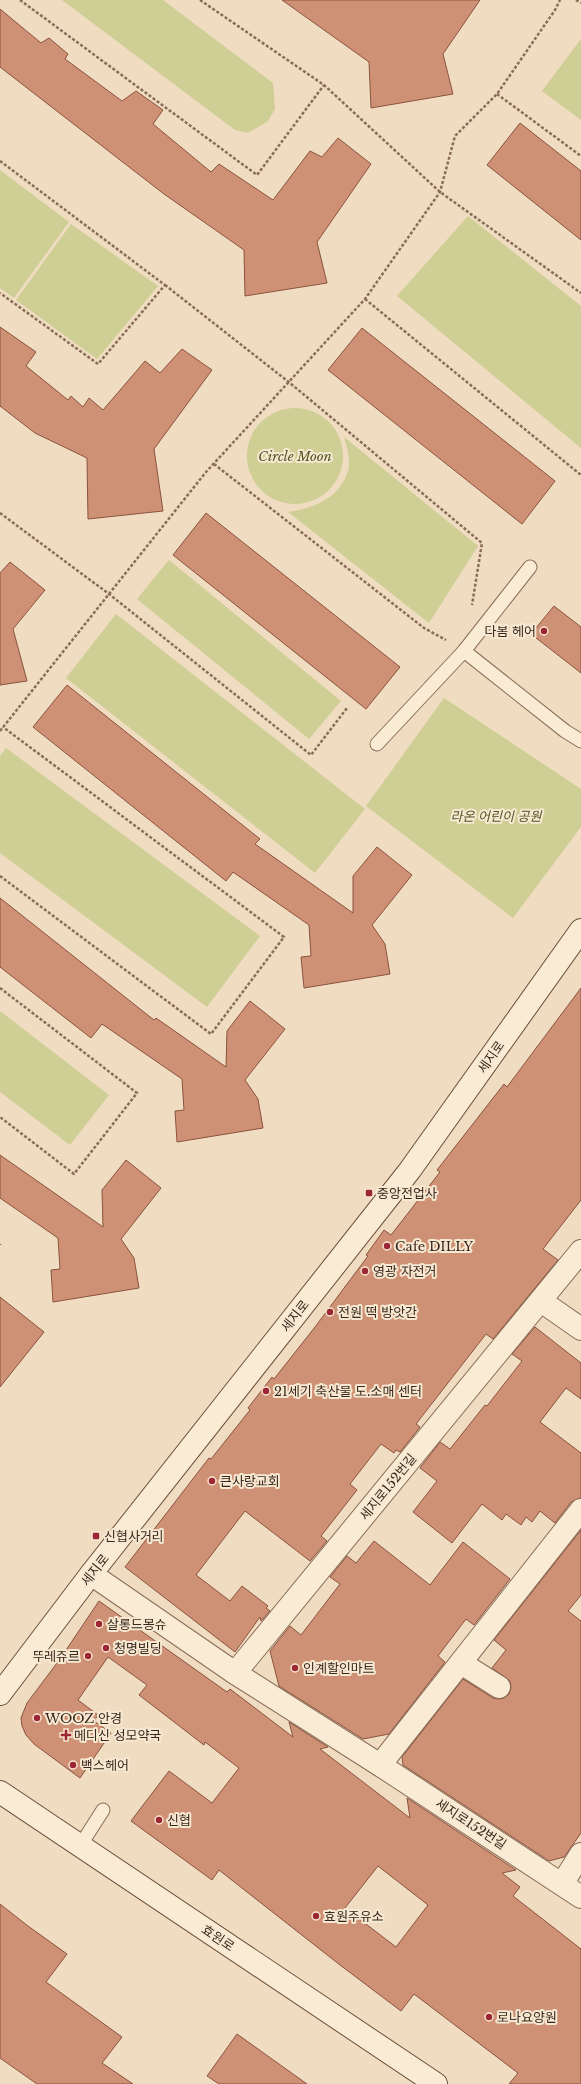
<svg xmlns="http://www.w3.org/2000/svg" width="581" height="2084" font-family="'Libre Baskerville','Noto Sans KR',serif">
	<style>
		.green { fill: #cece95 }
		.building { fill: #cf9176; stroke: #8a533d; fill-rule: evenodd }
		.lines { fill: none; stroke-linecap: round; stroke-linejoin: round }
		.lane-casing { stroke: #8a6d58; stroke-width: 15 }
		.street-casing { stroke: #8a6d58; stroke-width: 24 }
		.secondary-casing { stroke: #6c4e3b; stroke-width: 24 }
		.path { stroke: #8a6d58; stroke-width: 2.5; stroke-dasharray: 3 2; stroke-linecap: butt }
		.lane { stroke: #faebd5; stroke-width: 13 }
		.street { stroke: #faebd5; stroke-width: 22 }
		.secondary { stroke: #faebd5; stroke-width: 22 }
		.poi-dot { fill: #9b2634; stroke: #f7e8d1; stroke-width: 1.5 }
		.labels { text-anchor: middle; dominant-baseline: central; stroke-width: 4; stroke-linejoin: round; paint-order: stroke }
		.park-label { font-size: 13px; font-style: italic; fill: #4f5623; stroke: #f7e8d1 }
		.poi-label { font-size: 13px; fill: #39271d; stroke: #f7e8d1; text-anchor: start }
		.street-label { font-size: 13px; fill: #39271d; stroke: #f7e8d1 }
	</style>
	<rect width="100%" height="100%" fill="#f0dcc1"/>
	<!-- green -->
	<g class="green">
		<polygon points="62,0 163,0 273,83 275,109 268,121 248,133 235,130"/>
		<polygon points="581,39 581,120 542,91"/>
		<polygon points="0,170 69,222 14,298 0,288"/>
		<polygon points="468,216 581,306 581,448 397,296"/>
		<polygon points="71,224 158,286 97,359 16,300"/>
		<circle cx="295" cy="456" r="48"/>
		<path d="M344,437L478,546L429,623L288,512C313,508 337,500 347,474C352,463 347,448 344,437Z"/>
		<polygon points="169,560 341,701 309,739 137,599"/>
		<polygon points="116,614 365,809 315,873 66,678"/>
		<polygon points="444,698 581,789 581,827 513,918 366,806"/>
		<polygon points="6,748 260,936 207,1007 0,853 0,756"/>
		<polygon points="0,1011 109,1095 70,1145 0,1092"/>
	</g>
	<!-- building -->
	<g class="building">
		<polygon points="282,0 480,0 443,54 453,94 371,108 369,62"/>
		<polygon points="0,9 41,43 49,38 68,54 65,59 122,101 136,91 163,110 153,124 211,172 219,164 273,200 310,151 322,157 338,138 371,164 317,242 327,283 245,296 244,250 164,194 0,67"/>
		<polygon points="520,123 581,171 581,240 487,165"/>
		<polygon points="0,327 36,352 26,366 68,400 71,396 83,407 89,398 103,410 145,361 160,373 182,349 212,370 154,449 163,511 88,519 87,458 35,433 0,406"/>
		<polygon points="362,328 555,481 522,524 328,370"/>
		<polygon points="206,513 400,667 366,709 173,555"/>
		<polygon points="10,562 45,590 13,629 27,681 0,685 0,573"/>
		<polygon points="554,606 581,627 581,673 531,634"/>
		<polygon points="67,685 260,839 255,844 353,913 353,876 377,847 412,875 372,925 385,944 390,974 304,988 301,957 311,956 309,925 233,872 226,881 33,727"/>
		<polygon points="0,898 154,1020 156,1018 226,1067 227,1031 250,1001 285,1029 245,1080 258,1099 263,1128 177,1142 175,1111 184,1110 182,1079 102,1024 91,1038 0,967"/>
		<polygon points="581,988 581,1200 543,1249 558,1260 493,1339 486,1334 416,1424 420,1427 400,1452 396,1450 394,1453 381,1444 350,1484 357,1490 321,1536 327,1541 310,1561 245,1511 238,1520 196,1575 230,1601 242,1586 268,1606 266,1608 270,1611 261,1621 260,1617 235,1652 125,1567 209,1458 211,1459 250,1410 248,1408 272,1377 274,1379 315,1327 368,1256 366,1255 384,1230 391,1235 440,1172 437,1170 504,1084 507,1087"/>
		<polygon points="0,1155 103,1227 102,1190 126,1160 161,1188 121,1239 134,1258 139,1288 53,1302 51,1270 60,1269 58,1238 0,1198"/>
		<polygon points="0,1297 44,1332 0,1387"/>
		<polygon points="535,1327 581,1363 581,1399 566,1388 540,1422 581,1453 581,1498 571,1502 555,1523 540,1511 532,1522 526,1517 521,1525 506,1514 502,1520 482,1504 452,1543 413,1512 437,1481 420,1468 440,1442 450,1449 485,1405 487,1406 522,1361 512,1354"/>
		<polygon points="581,1530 581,1595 568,1611 581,1621 581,1833 564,1857 549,1861 403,1765 402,1757 463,1679 493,1698 498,1699 504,1698 509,1694 511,1688 510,1681 492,1668 506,1650 494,1640"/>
		<polygon points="374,1541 430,1585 463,1542 510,1579 474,1625 466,1619 438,1656 445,1662 389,1734 363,1739 279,1686 270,1651 290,1626 301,1635 340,1584 330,1577 347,1556 356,1563"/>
		<path d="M99,1601L227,1692L230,1689L293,1737L289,1722L328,1747L320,1749L410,1818L407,1798L516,1870L502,1873L520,1887L513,1896L581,1949V2084H509L518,2073L414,1994L401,2011L340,1965L219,1870L212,1880L131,1821L169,1771L212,1803L239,1768L205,1742L204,1745L139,1695L147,1685L108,1657L78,1700L98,1715L94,1721L111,1733L80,1778L34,1744L26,1735L22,1726L21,1718L27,1703L60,1659ZM378,1866L428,1905L396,1947L345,1908Z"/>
		<polygon points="0,1904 28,1926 67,1954 46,1982 122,2037 102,2063 133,2084 37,2084 0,2058"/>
		<polygon points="237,2034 307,2084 219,2084 207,2076"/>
	</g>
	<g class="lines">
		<!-- lane casing -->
		<g class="lane-casing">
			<g id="lane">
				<polyline points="530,567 464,651 565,731 581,741"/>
				<polyline points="377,744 464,651"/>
				<polyline points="80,1846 103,1810"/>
			</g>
		</g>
		<!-- street casing -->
		<g class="street-casing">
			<g id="street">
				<polyline points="541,1301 581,1329"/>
				<polyline points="91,1574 235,1673 380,1765 581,1897"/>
				<polyline points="461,1663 499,1687"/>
				<polyline points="235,1673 581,1251"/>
				<polyline points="380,1765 581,1510"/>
				<polyline points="562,1884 581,1854"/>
			</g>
		</g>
		<!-- secondary casing -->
		<g class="secondary-casing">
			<g id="secondary">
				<polyline points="0,1694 91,1574 410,1170 581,930"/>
				<polyline points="0,1792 436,2084"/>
			</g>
		</g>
		<!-- path -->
		<g class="path">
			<polyline points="20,0 257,175 324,85"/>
			<polyline points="200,0 324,85 440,192 581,293"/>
			<polyline points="576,0 581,3"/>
			<polyline points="497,94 581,156"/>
			<polyline points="0,161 165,285 98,364 0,293"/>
			<polyline points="165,285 290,383 482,543 472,605"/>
			<polyline points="365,299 581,475"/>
			<polyline points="214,464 424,628 446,640"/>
			<polyline points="0,513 109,594 311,755 347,708"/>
			<polyline points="0,731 206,472 365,299 440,192 455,136 497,94 555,10 560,0"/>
			<polyline points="0,876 211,1034 284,937 3,727"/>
			<polyline points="0,988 137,1093 74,1174 0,1117"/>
			<polyline points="0,1244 0,1245"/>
		</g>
		<!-- lane -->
		<use href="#lane" class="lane"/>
		<!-- street -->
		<use href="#street" class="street"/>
		<!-- secondary -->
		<use href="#secondary" class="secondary"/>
	</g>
	<!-- markers -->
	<g class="poi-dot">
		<circle cx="544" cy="631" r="4"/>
		<rect x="365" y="1189" width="8" height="8" rx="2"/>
		<circle cx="387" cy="1246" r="4"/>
		<circle cx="365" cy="1271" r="4"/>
		<circle cx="330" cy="1312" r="4"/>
		<circle cx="266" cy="1391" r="4"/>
		<circle cx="212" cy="1481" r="4"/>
		<rect x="92" y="1532" width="8" height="8" rx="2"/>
		<circle cx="99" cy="1624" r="4"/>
		<circle cx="106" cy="1648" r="4"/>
		<circle cx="88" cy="1656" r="4"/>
		<circle cx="295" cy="1668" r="4"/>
		<circle cx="37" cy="1718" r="4"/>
		<path d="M64 1729h4v4h4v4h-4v4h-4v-4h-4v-4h4z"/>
		<circle cx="73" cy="1765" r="4"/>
		<circle cx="159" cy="1820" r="4"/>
		<circle cx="316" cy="1916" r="4"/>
		<circle cx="489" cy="2017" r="4"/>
	</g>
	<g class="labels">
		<!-- park labels -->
		<g class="park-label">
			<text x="295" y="456">Circle Moon</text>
			<text x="496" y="816">라온 어린이 공원</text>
		</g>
		<!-- poi labels -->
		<g class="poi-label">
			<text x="536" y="631" text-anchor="end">다봄 헤어</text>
			<text x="377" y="1193">중앙전업사</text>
			<text x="395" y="1246">Cafe DILLY</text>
			<text x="373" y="1271">영광 자전거</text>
			<text x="338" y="1312">전원 떡 방앗간</text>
			<text x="274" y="1391">21세기 축산물 도.소매 센터</text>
			<text x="220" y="1481">큰사랑교회</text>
			<text x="104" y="1536">신협사거리</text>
			<text x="107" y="1624">살롱드몽슈</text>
			<text x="114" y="1648">청명빌딩</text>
			<text x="80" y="1656" text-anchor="end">뚜레쥬르</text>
			<text x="303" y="1668">인계할인마트</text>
			<text x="45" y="1718">WOOZ 안경</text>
			<text x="74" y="1735">메디신 성모약국</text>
			<text x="81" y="1765">백스헤어</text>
			<text x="167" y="1820">신협</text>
			<text x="324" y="1916">효원주유소</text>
			<text x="497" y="2017">로나요양원</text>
		</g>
		<!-- street labels -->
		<g class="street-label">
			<text transform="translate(491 1057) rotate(-55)">세지로</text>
			<text transform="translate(295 1316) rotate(-52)">세지로</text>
			<text transform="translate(388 1487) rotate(-51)">세지로152번길</text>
			<text transform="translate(95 1570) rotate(-52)">세지로</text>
			<text transform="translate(471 1824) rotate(33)">세지로152번길</text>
			<text transform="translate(218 1938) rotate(34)">효원로</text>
		</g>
	</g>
</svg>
